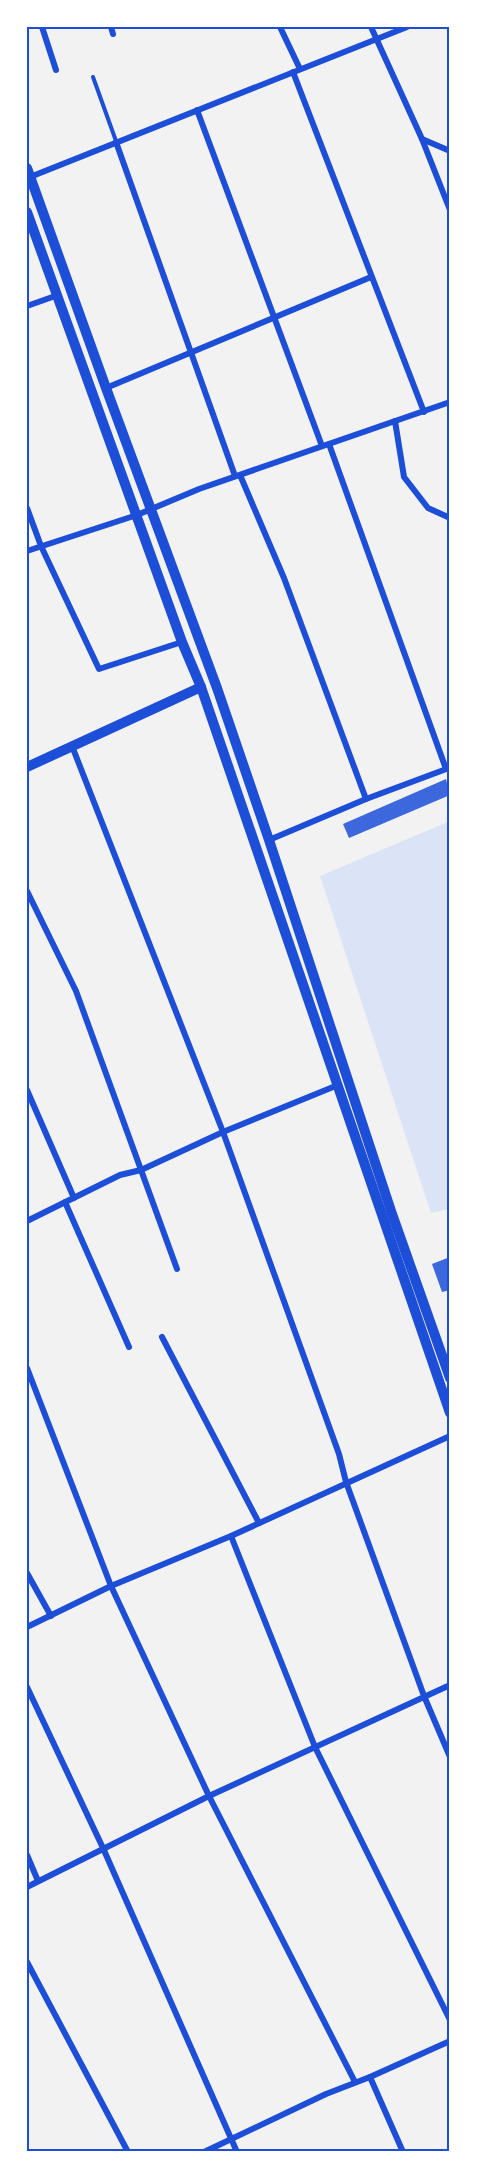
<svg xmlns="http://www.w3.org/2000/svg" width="477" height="2179" font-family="'Sofia Sans Condensed',sans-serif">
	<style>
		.green { fill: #dbe4f7 }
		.building { fill: #3d67dc }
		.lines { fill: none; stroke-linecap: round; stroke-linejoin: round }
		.service { stroke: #1d4ed8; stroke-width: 4 }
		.minor { stroke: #1d4ed8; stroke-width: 6 }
		.tertiary { stroke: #1d4ed8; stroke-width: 10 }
		.secondary { stroke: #1d4ed8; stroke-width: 10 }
		.neatline { fill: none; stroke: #1d4ed8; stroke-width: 2 }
	</style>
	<rect width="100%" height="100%" fill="#f2f2f2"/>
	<!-- green -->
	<polygon class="green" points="450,821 450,1209 431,1213 320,876"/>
	<!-- building -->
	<g class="building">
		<polygon points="446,779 450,795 349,838 343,824"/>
		<polygon points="450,1257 450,1290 442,1292 432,1264"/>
	</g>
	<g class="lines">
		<!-- service -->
		<polyline class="service" points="93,77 116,141"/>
		<!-- minor -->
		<g class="minor">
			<polyline points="42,27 56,70"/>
			<polyline points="111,27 113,34"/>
			<polyline points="280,27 300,69"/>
			<polyline points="371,27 422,139 450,210"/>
			<polyline points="293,72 424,412"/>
			<polyline points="197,110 322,446"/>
			<polyline points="422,139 450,151"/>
			<polyline points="116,142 235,476"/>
			<polyline points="30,177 407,27"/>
			<polyline points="27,306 58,295"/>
			<polyline points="106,388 371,277"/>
			<polyline points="395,421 404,477 428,508 450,518"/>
			<polyline points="329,444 446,769"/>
			<polyline points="240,475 284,578 366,799"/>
			<polyline points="27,508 41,546 99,669 182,642"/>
			<polyline points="27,551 137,515 199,489 450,402"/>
			<polyline points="72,746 223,1132 339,1454 346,1482 424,1696 450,1757"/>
			<polyline points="269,840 366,799 449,768"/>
			<polyline points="27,891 76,991 177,1269"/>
			<polyline points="27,1090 74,1198"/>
			<polyline points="65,1202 129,1347"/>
			<polyline points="27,1221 120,1175 141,1170 223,1132 338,1085"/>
			<polyline points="162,1337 259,1523"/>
			<polyline points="27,1368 111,1586 209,1796 355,2082"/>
			<polyline points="231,1536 315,1747 450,2020"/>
			<polyline points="27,1573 51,1616"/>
			<polyline points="27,1627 111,1586 231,1536 450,1436"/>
			<polyline points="27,1687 103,1848 237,2152"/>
			<polyline points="27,1855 38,1881"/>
			<polyline points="27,1887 209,1796 450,1685"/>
			<polyline points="27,1962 128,2152"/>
			<polyline points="370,2077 403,2152"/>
			<polyline points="204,2152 326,2094 370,2077 450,2041"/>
		</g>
		<!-- tertiary -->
		<polyline class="tertiary" points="27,767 201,687"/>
		<!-- secondary -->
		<g class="secondary">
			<polyline points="27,168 106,388 217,688 269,840 392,1214 450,1378"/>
			<polyline points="27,212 182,642 201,687 450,1413"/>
		</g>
	</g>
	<!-- border -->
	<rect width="477" height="2179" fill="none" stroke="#ffffff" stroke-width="57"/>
	<rect x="28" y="28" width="420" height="2122" class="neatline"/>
</svg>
